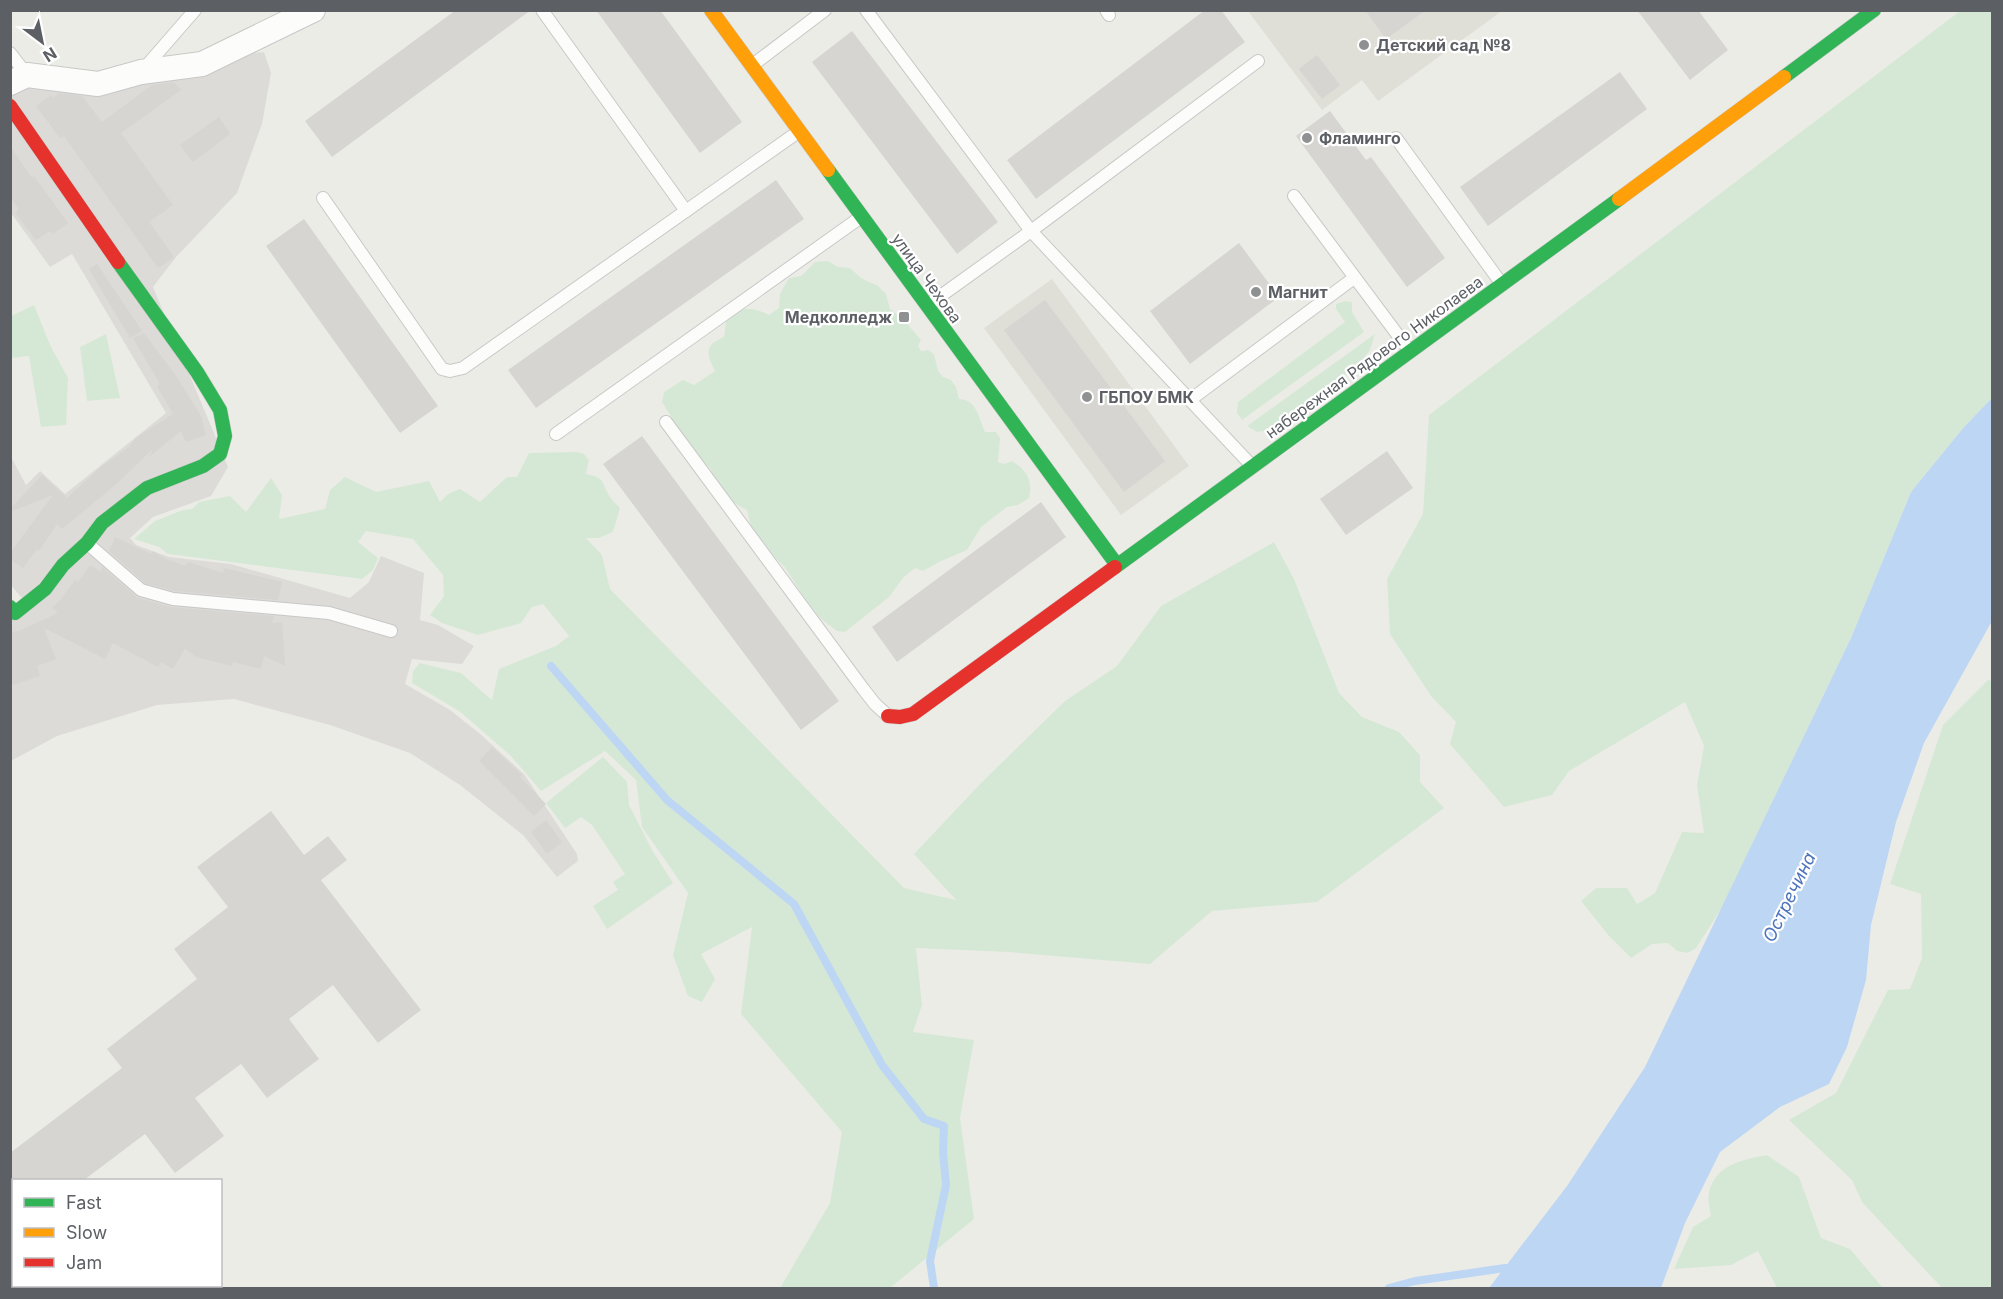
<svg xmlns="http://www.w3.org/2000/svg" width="2003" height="1299" font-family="Inter,sans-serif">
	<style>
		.industrial { fill: #dcdbd7 }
		.education { fill: #dfded7 }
		.green { fill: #d5e8d5 }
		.water { fill: #bdd6f4 }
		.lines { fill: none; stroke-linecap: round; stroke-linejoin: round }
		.stream { stroke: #bdd6f4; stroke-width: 8 }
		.building { fill: #d6d5d2 }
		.lane-casing { stroke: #c8c8c8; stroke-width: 14 }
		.street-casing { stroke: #c8c8c8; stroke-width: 26 }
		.fast-casing { stroke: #c9c9c9; stroke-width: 15 }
		.slow-casing { stroke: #c9c9c9; stroke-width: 15 }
		.jam-casing { stroke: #c9c9c9; stroke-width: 15 }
		.lane { stroke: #fcfcfb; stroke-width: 12 }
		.street { stroke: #fcfcfb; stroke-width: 24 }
		.fast { stroke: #30b455; stroke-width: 14 }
		.slow { stroke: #ff9f0a; stroke-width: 14 }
		.jam { stroke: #e5322d; stroke-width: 14 }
		.poi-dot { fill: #8e9092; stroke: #fff; stroke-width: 2 }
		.labels { text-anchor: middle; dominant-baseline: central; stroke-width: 4.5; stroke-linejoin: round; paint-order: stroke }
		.poi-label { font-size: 16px; font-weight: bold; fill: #5c5f64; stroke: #fff; text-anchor: start }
		.street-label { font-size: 16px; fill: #5c5f64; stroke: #fff }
		.water-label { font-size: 18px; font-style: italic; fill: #4d74bc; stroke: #fff }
	</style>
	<rect width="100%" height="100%" fill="#ecece7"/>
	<!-- industrial -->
	<polygon class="industrial" points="264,52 271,73 262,124 237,193 176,257 153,287 228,467 211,496 153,517 130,538 136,545 169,557 231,564 350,598 369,582 381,556 424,573 420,620 438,625 474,646 462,664 412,659 405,684 450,710 479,733 524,774 577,854 578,861 557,877 523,835 460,785 410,753 330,725 234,699 157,705 57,736 11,761 11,619 29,607 11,585 10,455 26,485 40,471 65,494 166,413 72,254 50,267 11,213 11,66 52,85 72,76 103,96 165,63"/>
	<!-- education -->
	<g class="education">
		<polygon points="1248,11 1502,11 1378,101 1362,80 1322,110"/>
		<polygon points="1052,279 1189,466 1121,515 984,328"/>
	</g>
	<!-- green -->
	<g class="green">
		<polygon points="1960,11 1992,11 1992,398 1964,427 1911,492 1851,638 1723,906 1696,948 1688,953 1677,951 1668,943 1652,944 1631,958 1609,936 1581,901 1596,888 1627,888 1637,904 1655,893 1682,832 1704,833 1697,785 1704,746 1685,702 1569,771 1552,795 1504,807 1450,744 1456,722 1431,696 1390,634 1387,579 1423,514 1429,415"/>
		<path d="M828,261L838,267L850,268L861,278L878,286L886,294L890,309L903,319L921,340L918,346L921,351L928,350L934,354L938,371L943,377L951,380L956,387L959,399C977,399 979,419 985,432H996L1000,438L998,462L1004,464L1012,461C1027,471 1033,480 1029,498L1018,505L1007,507L981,527L967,550L941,561L923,571L915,568L903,578L889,597L845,632L837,631L820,618L806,600L784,566L765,549L752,531L747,510C730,501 713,491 711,469C687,447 679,428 662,402L664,392L683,380L694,385L715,371C707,355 703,345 724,337C725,332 725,327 726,322C732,303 756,308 769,315L779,308L780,294L789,278L801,276L815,262Z"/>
		<polygon points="1345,301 1352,302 1352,312 1364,332 1242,420 1237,413 1238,402 1345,322 1336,309 1336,304"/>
		<polygon points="34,305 50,345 68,378 66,425 41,427 29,356 11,358 11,315 11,316"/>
		<polygon points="106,334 120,398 87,401 80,347"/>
		<polygon points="1375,334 1370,350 1360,363 1268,430 1257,432 1247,426"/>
		<path d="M577,452L584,454L589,460L586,474C606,478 601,482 610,497C613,501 617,505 620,508L613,532L599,538H586L602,555L610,589L904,888L956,900L914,854L982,782L1065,701L1117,666L1161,606L1274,542L1294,579L1339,693L1362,717L1399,732L1420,755V782L1444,808L1317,902L1212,911L1150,964L1008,952L916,948L922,1005L913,1032L974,1040L960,1118L974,1219L890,1288H780L830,1203L842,1132L741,1014L752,927L701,954L715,979L702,1002L688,996L673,955L688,893L642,827L636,780L605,751L541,791L510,755L459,711L412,683L413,671L420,663L461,673L492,700L499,669L556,646L569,636L543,604L532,607L521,623L478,635L442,623L430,615L444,596L443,575L413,539L366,531L358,542L378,558L373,570L362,579L168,554L159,547L134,539L155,521L183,510L192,509L199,502L230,496L246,512L271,478L282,495L279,519L325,509L330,490L345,477L376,492L429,481L440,502L448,494L460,489L480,502L507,477H517L529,453Z"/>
		<polygon points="1989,679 1992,684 1992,1288 1942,1288 1862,1202 1852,1180 1789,1120 1836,1093 1888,990 1910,989 1922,958 1921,894 1890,884 1943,725"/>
		<polygon points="603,757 627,782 629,805 652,850 673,883 607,929 593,906 618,890 613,882 625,874 592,825 581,817 565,828 546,803"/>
		<path d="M1767,1155L1799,1177L1821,1238L1850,1249L1883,1288H1777L1758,1251L1731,1265L1674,1269L1693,1227L1711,1216C1710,1209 1707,1200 1709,1193C1714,1165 1744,1159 1767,1155Z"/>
	</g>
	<!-- water -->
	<polygon class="water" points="1992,398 1992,621 1924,743 1896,822 1871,925 1866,980 1847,1047 1829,1084 1780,1107 1720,1152 1685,1223 1661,1288 1489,1288 1567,1186 1645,1067 1851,638 1911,492 1964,427"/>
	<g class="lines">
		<!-- stream -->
		<g class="stream">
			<polyline points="551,666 667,800 794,904 882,1065 924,1119 944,1126 943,1152 946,1185 930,1261 934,1288"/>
			<polyline points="1389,1288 1415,1281 1505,1268 1514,1270"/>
		</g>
	</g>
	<!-- building -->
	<g class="building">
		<polygon points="456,10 531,10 332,157 305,121"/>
		<polygon points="596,10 660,10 742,122 700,153"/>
		<polygon points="1205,10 1221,10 1245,42 1036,199 1007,160"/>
		<polygon points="1365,10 1426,10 1386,39"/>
		<polygon points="1637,10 1698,10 1728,50 1690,80"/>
		<polygon points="852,31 998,222 957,254 812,62"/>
		<polygon points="1317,55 1340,85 1322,99 1299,69"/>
		<polygon points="1620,72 1647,109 1488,226 1460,187"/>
		<polygon points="174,82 181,90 121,133 173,205 149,222 174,257 158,268 64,136 60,138 36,106 51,95 53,98 59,93 82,96 102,122 152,85"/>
		<polygon points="1330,111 1366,160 1371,157 1445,258 1407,287 1296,136"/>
		<polygon points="219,117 230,134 193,162 180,145"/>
		<polygon points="10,146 32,178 34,176 68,223 53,234 50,231 36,240 15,213 19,209 10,197"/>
		<polygon points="776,180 804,219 536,408 508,370"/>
		<polygon points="304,219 438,406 400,433 266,246"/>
		<polygon points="1239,243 1279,297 1190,364 1150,311"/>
		<polygon points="97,264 142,331 130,338 89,269"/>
		<polygon points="1045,300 1165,461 1124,492 1004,330"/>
		<polygon points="144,333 176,376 201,416 206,435 186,442 181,431 150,456 153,449 114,486 62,529 57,524 39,551 37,549 23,568 10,559 10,553 53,495 10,512 10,509 42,475 67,498 101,467 129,447 136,438 173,414 157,386 160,384 133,338"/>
		<polygon points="642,436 839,701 801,730 603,464"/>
		<polygon points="1387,451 1413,488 1346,535 1320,499"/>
		<polygon points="1041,502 1066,537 897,662 872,627"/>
		<polygon points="115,537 151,554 153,551 166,559 186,566 188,562 223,573 224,568 282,582 278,600 174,591 145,583 109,551"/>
		<polygon points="90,565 101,572 102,567 138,598 171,607 274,616 272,623 282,622 285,666 264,656 261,669 233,662 232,666 196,657 185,649 173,669 161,662 158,667 113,643 105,659 44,628 56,659 37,666 40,676 10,686 10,632 19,631 58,613 52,608 60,600 75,580 78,582"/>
		<polygon points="492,747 522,775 520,777 546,804 534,816 479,761"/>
		<polygon points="271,811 304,855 328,836 347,860 321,880 421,1010 378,1043 333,985 289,1019 319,1059 267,1098 241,1064 195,1098 224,1136 175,1173 145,1134 84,1180 10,1180 10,1153 122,1068 107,1049 197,979 174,949 228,907 197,867"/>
		<polygon points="546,820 562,842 547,854 531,832"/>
	</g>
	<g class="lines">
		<!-- lane casing -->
		<g class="lane-casing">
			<g id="lane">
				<polyline points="542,10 686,211"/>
				<polyline points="866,10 1031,231 1252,466"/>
				<polyline points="1106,10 1109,15"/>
				<polyline points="10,53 27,75"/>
				<polyline points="754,64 825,10"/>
				<polyline points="142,71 195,10"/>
				<polyline points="1396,138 1501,283"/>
				<polyline points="1294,196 1409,350"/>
				<polyline points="323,198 442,369 450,371 463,368 798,132"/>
				<polyline points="928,305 1031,231 1258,61"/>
				<polyline points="1190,400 1354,278"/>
				<polyline points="666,422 864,690 875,704 887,715"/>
				<polyline points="556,434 861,217"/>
				<polyline points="88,544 141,590 173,599 329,613 391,631"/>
			</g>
		</g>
		<!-- street casing -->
		<g class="street-casing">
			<polyline id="street" points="10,83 27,75 98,84 141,72 202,64 313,10"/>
		</g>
		<!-- fast casing -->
		<g class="fast-casing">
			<g id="fast">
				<polyline points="1784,77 1874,10"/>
				<polyline points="828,170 1117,565"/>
				<polyline points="1115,567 1619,199"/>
				<polyline points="10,607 15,613 45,589 63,565 87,543 102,523 147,488 203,466 220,454 225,436 220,410 197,372 118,262"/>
			</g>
		</g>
		<!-- slow casing -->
		<g class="slow-casing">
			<g id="slow">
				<polyline points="711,10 828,170"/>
				<polyline points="1619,199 1784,77"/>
			</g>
		</g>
		<!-- jam casing -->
		<g class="jam-casing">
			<g id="jam">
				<polyline points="10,106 118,262"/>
				<polyline points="888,716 900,717 913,714 1115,567"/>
			</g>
		</g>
		<!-- lane -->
		<use href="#lane" class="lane"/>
		<!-- street -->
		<use href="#street" class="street"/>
		<!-- fast -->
		<use href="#fast" class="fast"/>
		<!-- slow -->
		<use href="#slow" class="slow"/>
		<!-- jam -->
		<use href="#jam" class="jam"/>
	</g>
	<!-- markers -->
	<g class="poi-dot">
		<circle cx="1364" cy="45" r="6"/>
		<circle cx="1307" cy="138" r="6"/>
		<circle cx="1256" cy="292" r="6"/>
		<rect x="898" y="311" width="12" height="12" rx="3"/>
		<circle cx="1087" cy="397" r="6"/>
	</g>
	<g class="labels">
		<!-- poi labels -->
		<g class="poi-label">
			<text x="1376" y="45">Детский сад №8</text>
			<text x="1319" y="138">Фламинго</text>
			<text x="1268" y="292">Магнит</text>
			<text x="892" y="317" text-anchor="end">Медколледж</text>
			<text x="1099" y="397">ГБПОУ БМК</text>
		</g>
		<!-- street labels -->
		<g class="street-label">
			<text transform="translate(927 278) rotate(54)">улица Чехова</text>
			<text transform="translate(1374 357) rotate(-36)">набережная Рядового Николаева</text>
		</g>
		<!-- water labels -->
		<g class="water-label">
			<text transform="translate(1789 897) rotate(-64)">Остречина</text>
		</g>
	</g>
	<!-- border -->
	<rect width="2003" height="1299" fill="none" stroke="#5c5f64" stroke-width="24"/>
	<!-- legend -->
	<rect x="12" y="1179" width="210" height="108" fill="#ffffff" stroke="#bebfc1" stroke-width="1.5"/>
	<rect x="24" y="1198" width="30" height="9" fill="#30b455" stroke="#bebfc1" stroke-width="1.5"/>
	<text x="66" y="1209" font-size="18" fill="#5c5f64">Fast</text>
	<rect x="24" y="1228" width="30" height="9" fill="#ff9f0a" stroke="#bebfc1" stroke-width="1.5"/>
	<text x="66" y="1239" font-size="18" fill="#5c5f64">Slow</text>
	<rect x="24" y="1258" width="30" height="9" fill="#e5322d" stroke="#bebfc1" stroke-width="1.5"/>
	<text x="66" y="1269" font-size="18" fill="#5c5f64">Jam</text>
	<!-- north arrow -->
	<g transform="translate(42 42) rotate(148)" stroke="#ffffff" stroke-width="4.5" paint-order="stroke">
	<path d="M0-4.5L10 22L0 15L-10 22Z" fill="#5c5f64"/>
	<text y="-9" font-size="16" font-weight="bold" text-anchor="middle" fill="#5c5f64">N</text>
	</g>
</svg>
